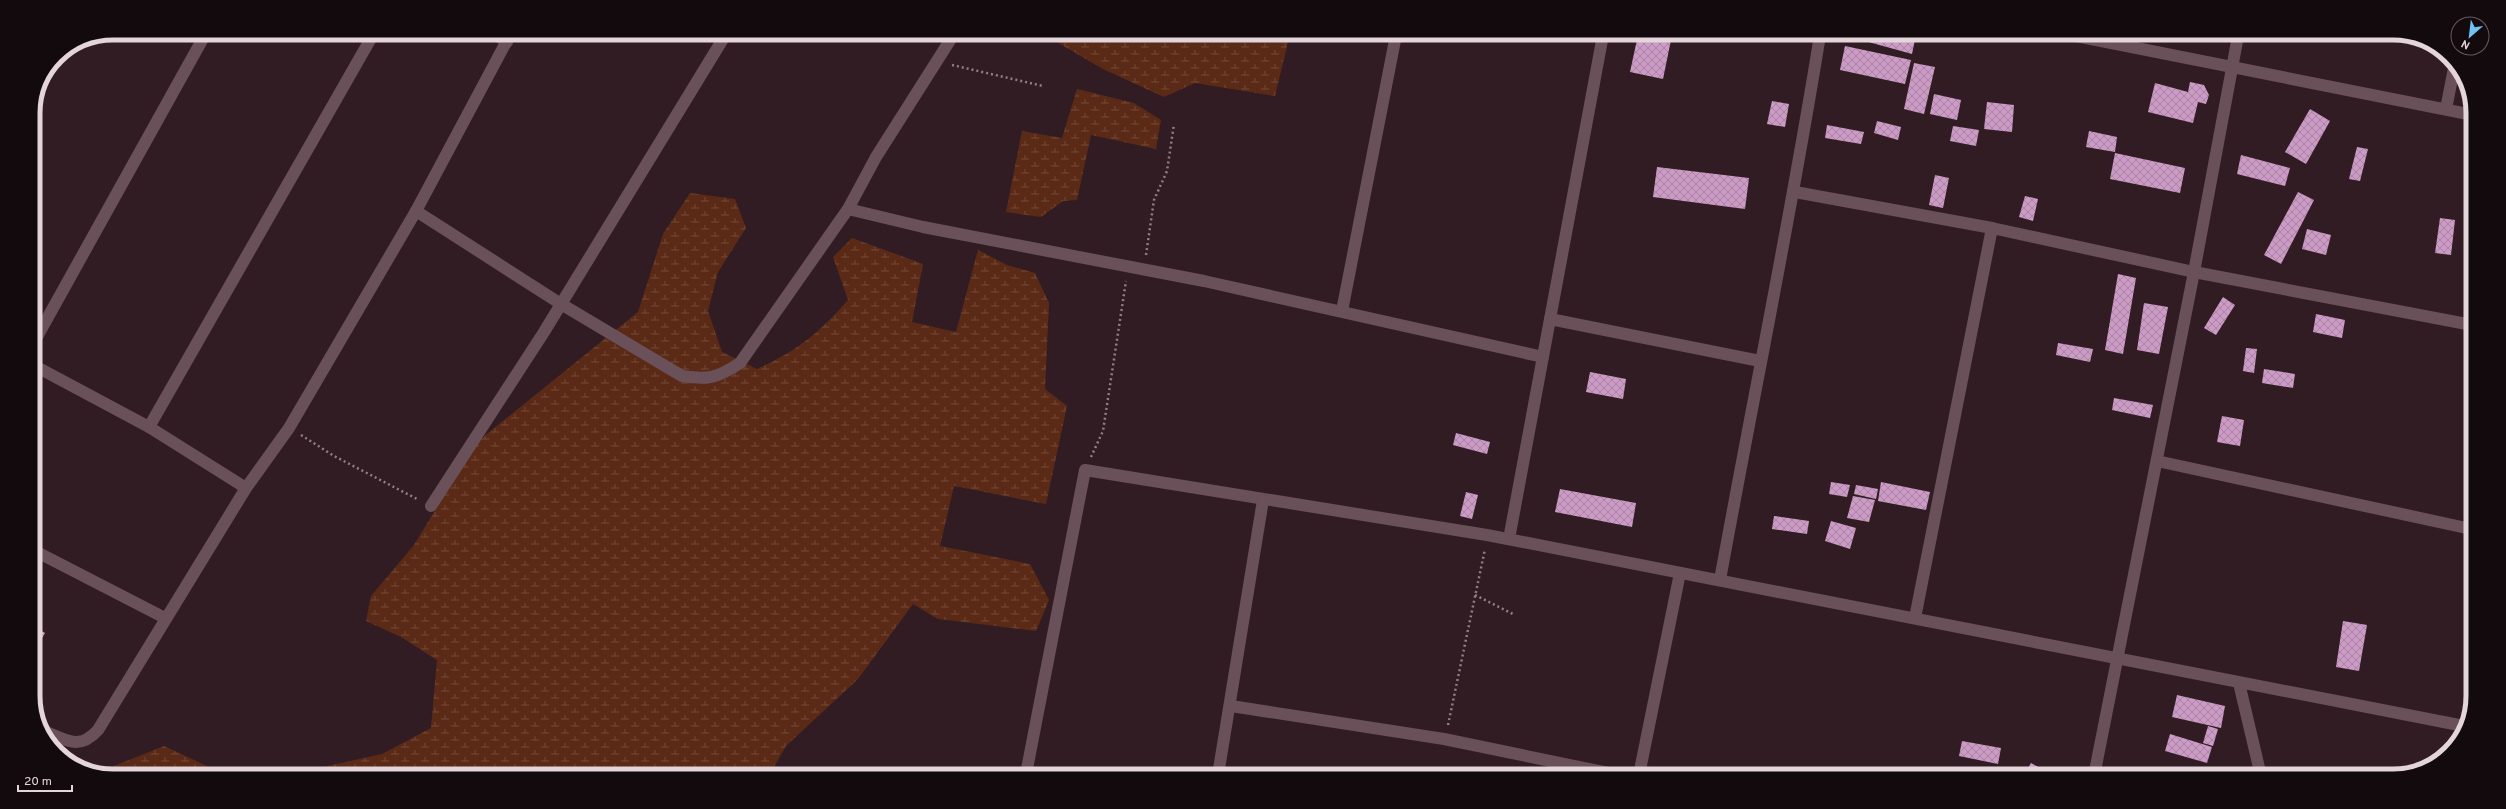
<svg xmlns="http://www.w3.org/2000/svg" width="2506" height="809" font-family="Overpass,sans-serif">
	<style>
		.wetland { fill: url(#wetland-marsh) }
		.building { fill: url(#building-cross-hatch) }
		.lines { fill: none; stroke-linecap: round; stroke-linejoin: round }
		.path { stroke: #917f86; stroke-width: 2.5; stroke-dasharray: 2 3; stroke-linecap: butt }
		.street { stroke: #695059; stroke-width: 12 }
		.rim { fill: none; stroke: #e3d5da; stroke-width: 5 }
	</style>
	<defs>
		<pattern id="wetland-marsh" width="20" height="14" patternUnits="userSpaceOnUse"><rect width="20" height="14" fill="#5b2a16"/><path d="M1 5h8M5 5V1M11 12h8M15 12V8" fill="none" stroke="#724837"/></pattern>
		<pattern id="building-cross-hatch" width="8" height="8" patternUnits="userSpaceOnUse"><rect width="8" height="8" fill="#cc9bc5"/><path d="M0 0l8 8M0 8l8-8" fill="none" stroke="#aa84a4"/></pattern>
	</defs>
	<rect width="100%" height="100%" fill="#311c24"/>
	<!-- wetland -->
	<g class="wetland">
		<polygon points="1043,34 1290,34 1275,96 1195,83 1164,97 1103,69"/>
		<polygon points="1077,89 1134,103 1161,120 1156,149 1091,135 1077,200 1063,201 1041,217 1006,212 1022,131 1062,138"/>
		<path d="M690,193L735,199L746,228L718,272L708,311L722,352L757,369C797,351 819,333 848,300L833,257L852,238L923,264L912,322L956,332L978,250L1007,265L1035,273L1049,303L1045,389L1067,406L1046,504L954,486L940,546L1030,564L1049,600L1036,631L938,619L913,604L858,679L786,746L770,774L296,773L382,754L431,728L437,660L401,637L366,621L371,596L414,545L477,442L638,312L663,234Z"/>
		<polygon points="164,746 222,773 96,773 99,772"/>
	</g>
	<!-- building -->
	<g class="building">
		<polygon points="1638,35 1672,35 1663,79 1630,72"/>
		<polygon points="1843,35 1916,35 1912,54"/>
		<polygon points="1845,46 1911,60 1905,84 1840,70"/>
		<polygon points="1914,63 1935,67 1924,114 1904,109"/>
		<polygon points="2190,82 2204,85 2209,95 2206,104 2198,102 2193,123 2148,112 2155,83 2188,92"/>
		<polygon points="1934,94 1961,100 1957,120 1930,114"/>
		<polygon points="1772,101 1789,104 1785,127 1767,124"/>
		<polygon points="1987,102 2014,105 2012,132 1984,129"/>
		<polygon points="2310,109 2330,121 2306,164 2285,152"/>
		<polygon points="1877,121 1901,127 1898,140 1874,133"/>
		<polygon points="1827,125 1864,132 1861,144 1825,138"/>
		<polygon points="1953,126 1979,130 1976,146 1950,141"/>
		<polygon points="2089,131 2117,137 2115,152 2086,147"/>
		<polygon points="2357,147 2368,149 2360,181 2349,179"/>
		<polygon points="2115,153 2185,168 2180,193 2110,179"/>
		<polygon points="2241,155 2290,168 2285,186 2237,174"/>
		<polygon points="1657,167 1749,178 1745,209 1653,197"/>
		<polygon points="1935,175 1949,178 1943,208 1929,205"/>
		<polygon points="2298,192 2314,200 2281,264 2264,255"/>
		<polygon points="2025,196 2038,199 2033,221 2019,217"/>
		<polygon points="2440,218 2455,220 2451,255 2435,253"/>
		<polygon points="2307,229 2331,235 2326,255 2302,249"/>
		<polygon points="2118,274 2136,278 2123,354 2105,350"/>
		<polygon points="2223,297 2235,305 2216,335 2204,328"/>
		<polygon points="2144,303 2168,307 2159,354 2137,350"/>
		<polygon points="2316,314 2345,320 2342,338 2313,332"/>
		<polygon points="2058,343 2093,349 2090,362 2056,355"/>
		<polygon points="2246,348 2257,349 2254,373 2243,371"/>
		<polygon points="2264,369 2295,374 2293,388 2262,383"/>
		<polygon points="1590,372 1626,379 1623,399 1586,392"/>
		<polygon points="2114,398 2153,405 2150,418 2112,410"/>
		<polygon points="2222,416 2244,420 2240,446 2217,442"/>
		<polygon points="1456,433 1490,442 1487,454 1453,445"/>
		<polygon points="1831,482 1850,485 1847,497 1829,494"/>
		<polygon points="1881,482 1930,492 1926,510 1878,501"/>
		<polygon points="1856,485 1878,489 1876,499 1854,494"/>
		<polygon points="1560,489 1636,503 1632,527 1555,512"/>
		<polygon points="1466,492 1478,495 1472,519 1460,516"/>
		<polygon points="1853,496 1875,500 1869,522 1847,518"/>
		<polygon points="1774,516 1809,521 1807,534 1772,529"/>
		<polygon points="1831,521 1856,528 1850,549 1825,541"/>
		<polygon points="2343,621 2367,625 2359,671 2336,667"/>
		<polygon points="33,626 45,633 33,654"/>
		<polygon points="2177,695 2225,706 2221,728 2172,717"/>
		<polygon points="2208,726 2218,729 2213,746 2203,743"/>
		<polygon points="2170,734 2212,747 2207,763 2165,751"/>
		<polygon points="1962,741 2001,748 1998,764 1959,756"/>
		<polygon points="2031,763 2042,769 2038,776 2023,776"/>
		<polygon points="2145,768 2172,775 2172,776 2143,776"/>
	</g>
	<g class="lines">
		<!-- path -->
		<g class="path">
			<polyline points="952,65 1043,86"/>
			<polyline points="1146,255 1154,200 1167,171 1174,124"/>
			<polyline points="301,435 334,456 419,500"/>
			<polyline points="1091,457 1103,431 1126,281"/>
			<polyline points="1475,595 1515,615"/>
			<polyline points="1448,725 1485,549"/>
		</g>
		<!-- street -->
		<g class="street">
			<polyline points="493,33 507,42"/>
			<polyline points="2071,35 2473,115"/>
			<polyline points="2446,109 2455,63"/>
			<polyline points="1795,192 1992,228 2194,272 2472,325"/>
			<polyline points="848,209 923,227 1204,281 1543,357"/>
			<path d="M416,211L561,304L682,376C709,380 717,378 740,363L848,209L876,157L954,34"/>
			<polyline points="1342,311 1396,35"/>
			<polyline points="1550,319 1760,361"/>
			<polyline points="33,344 206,33"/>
			<polyline points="33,365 149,427 246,488"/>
			<polyline points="149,427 374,33"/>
			<polyline points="2157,461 2471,529"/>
			<polyline points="431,506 544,332 726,34"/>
			<polyline points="1509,539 1603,35"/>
			<polyline points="33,550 165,618"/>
			<path d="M1720,580C1753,398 1791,217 1820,35"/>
			<polyline points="1915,618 1992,228"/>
			<polyline points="2239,683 2261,776"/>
			<polyline points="1231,706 1444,739 1618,775"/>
			<path d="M44,731C66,740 79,751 98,730L246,488L289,428L416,211L511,33"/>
			<polyline points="1026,774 1085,470 1487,535 2464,726"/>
			<polyline points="1218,775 1263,500"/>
			<polyline points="1639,775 1680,573"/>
			<polyline points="2094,776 2194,272 2238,36"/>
		</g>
	</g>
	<!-- crop -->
	<path d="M0 0H2506V809H0ZM113 40H2393A73 73 0 0 1 2466 113V696A73 73 0 0 1 2393 769H113A73 73 0 0 1 40 696V113A73 73 0 0 1 113 40Z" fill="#130a0d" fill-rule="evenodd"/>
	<path class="rim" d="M113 40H2393A73 73 0 0 1 2466 113V696A73 73 0 0 1 2393 769H113A73 73 0 0 1 40 696V113A73 73 0 0 1 113 40Z"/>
	<!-- north arrow -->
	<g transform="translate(2470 36) rotate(208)"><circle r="19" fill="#130a0d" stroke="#665b5f"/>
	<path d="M0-3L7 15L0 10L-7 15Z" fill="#6fc2f4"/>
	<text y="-6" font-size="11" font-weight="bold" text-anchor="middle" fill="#e3d5da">N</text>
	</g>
	<!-- scale -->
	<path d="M18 785v6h54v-6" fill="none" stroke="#e3d5da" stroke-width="2"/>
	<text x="24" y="785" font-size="12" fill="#e3d5da" stroke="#130a0d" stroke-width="3" paint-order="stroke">20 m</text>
</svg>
